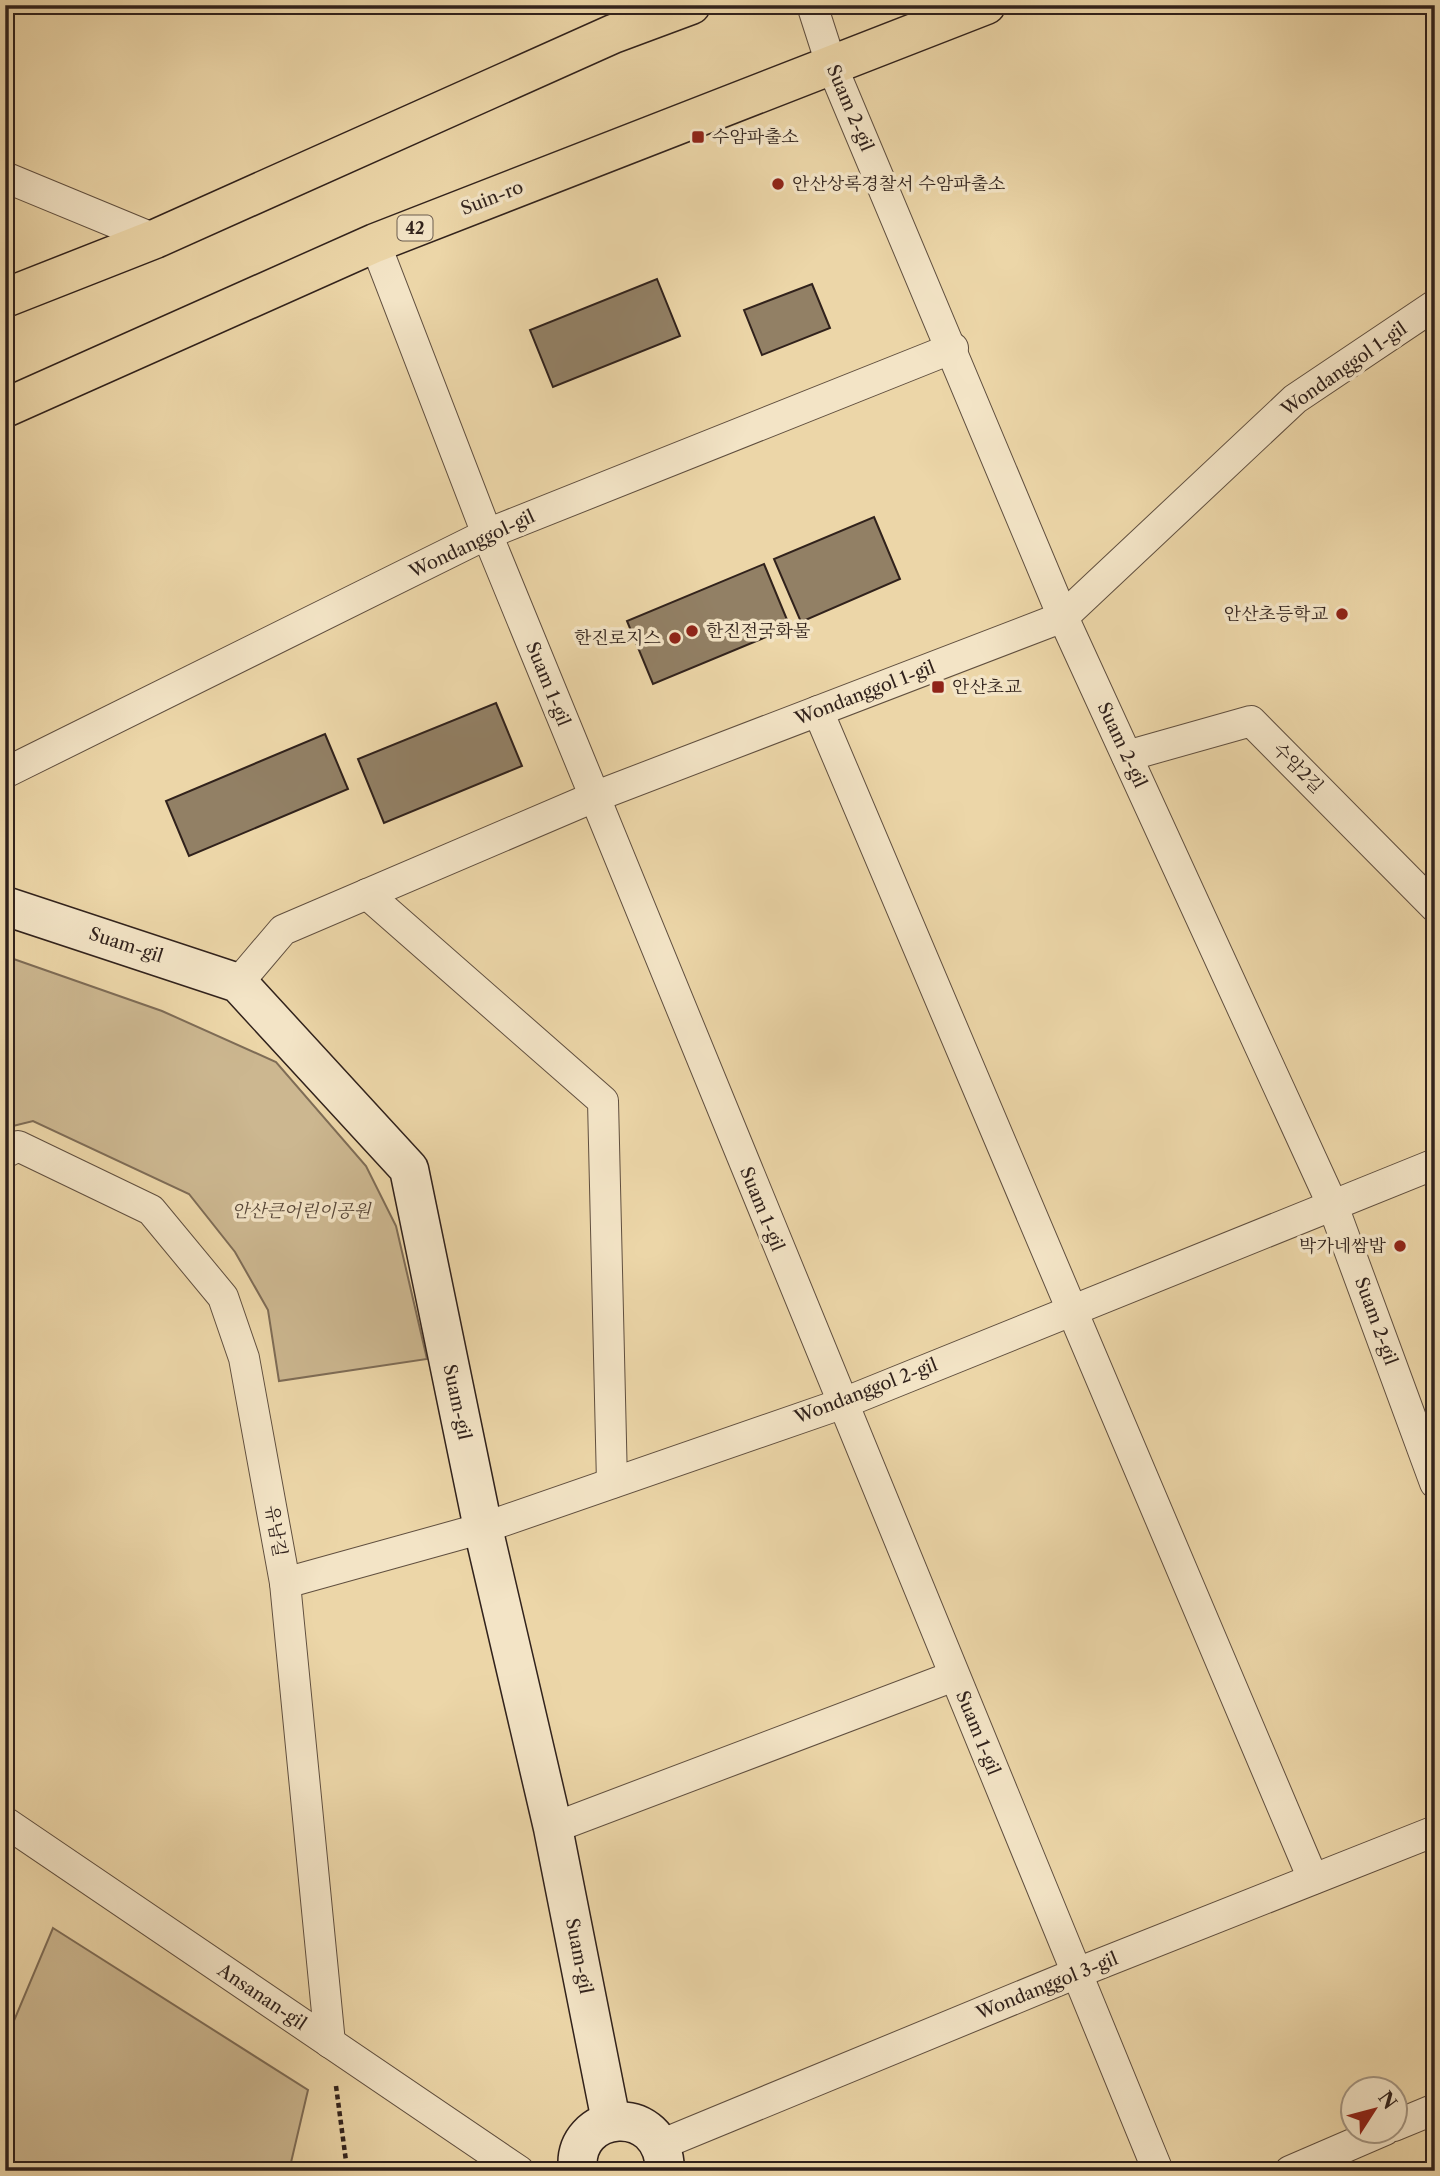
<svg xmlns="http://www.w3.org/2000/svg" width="1440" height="2176" font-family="'Libre Caslon Text','Noto Serif KR',serif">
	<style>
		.green { fill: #ccb790; stroke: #7e6c56; stroke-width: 2 }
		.building { fill: #928065; stroke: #31221c; stroke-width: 2 }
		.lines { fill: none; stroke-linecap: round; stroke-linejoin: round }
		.street-casing { stroke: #604f3f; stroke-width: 32 }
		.secondary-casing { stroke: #31221c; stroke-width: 41 }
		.primary-casing { stroke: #31221c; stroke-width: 41 }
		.path { stroke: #31221c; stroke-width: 4.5; stroke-dasharray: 5 3.5; stroke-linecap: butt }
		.street { stroke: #f3e4c6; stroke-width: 30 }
		.secondary { stroke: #f3e4c6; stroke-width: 38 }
		.primary { stroke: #ecd6a8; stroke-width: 38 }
		.poi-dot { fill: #8f2418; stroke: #f3e4c6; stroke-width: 2.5 }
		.labels { text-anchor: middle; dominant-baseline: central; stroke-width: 7; stroke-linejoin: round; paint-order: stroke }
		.shield { fill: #f3e4c6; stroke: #6b5c4f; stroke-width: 2 }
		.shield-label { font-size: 16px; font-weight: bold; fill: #31221c }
		.street-label { font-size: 18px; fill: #31221c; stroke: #f3e4c6 }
		.poi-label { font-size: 18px; fill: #31221c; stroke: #f3e4c6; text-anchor: start }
		.park-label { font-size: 18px; font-style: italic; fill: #584739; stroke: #f3e4c6 }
	</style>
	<rect width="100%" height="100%" fill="#ecd6a8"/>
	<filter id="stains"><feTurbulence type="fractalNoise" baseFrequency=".00286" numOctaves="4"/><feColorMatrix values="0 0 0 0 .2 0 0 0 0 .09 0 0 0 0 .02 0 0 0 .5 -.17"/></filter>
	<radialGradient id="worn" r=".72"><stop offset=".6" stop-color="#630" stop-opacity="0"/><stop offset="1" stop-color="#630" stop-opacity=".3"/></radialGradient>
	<!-- green -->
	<g class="green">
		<polygon points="5,956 162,1011 276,1062 366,1166 396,1226 427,1359 279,1381 268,1310 235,1252 189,1194 33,1121 5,1128"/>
		<polygon points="53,1928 308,2090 289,2171 5,2171 5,2042"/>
	</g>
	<!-- building -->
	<g class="building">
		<polygon points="657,279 680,336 553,387 530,330"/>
		<polygon points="812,284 830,328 762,355 744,310"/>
		<polygon points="874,517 900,579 801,622 774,559"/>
		<polygon points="764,564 790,627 653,684 627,621"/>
		<polygon points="496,703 522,766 384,823 358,759"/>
		<polygon points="325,734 348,789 189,856 166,801"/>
	</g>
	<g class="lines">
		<!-- street casing -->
		<g class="street-casing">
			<g id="street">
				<polyline points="812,5 831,64 1063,617 1333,1206 1435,1483"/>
				<polyline points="5,177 155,239"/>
				<polyline points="375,243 487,534 1158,2171"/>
				<polyline points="818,711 1313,1879"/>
				<polyline points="1127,756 1251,721 1435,907"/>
				<polyline points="5,773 487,534 953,348"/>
				<polyline points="367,894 603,1101 612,1483"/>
				<polyline points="238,983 283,930 594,797 1063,617 1295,399 1435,305"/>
				<polyline points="5,1153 18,1146 151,1210 223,1297 244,1358 285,1583 330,2043"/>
				<polyline points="285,1583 483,1528 841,1404 1435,1164"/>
				<polyline points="5,1822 519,2171"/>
				<polyline points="553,1828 954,1676"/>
				<polyline points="1394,2126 1435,2109"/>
				<polyline points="660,2145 1077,1973 1435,1831"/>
				<polyline points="1290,2171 1385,2130"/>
			</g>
		</g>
		<!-- secondary casing -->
		<g class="secondary-casing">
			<g id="secondary">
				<polyline points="5,906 238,983 409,1169 483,1528 553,1828 611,2121"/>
				<path d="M578,2171C570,2110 664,2100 665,2171"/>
			</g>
		</g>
		<!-- primary casing -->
		<g class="primary-casing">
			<g id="primary">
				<polyline points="5,298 155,239 613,34 691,5"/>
				<polyline points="5,408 375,243 986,5"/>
			</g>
		</g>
		<!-- path -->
		<polyline class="path" points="336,2086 346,2161 342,2171"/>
		<!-- street -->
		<use href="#street" class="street"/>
		<!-- secondary -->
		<use href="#secondary" class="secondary"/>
		<!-- primary -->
		<use href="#primary" class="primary"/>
	</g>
	<!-- markers -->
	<g class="poi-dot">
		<rect x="691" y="130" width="14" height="14" rx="3.5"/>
		<circle cx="778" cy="184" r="7"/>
		<circle cx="1342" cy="614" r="7"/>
		<circle cx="692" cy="631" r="7"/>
		<circle cx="675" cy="638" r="7"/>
		<rect x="931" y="680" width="14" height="14" rx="3.5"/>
		<circle cx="1400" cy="1246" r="7"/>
	</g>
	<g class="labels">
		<!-- shield labels -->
		<rect class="shield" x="397.5" y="215.5" width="35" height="25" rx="5"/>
		<g class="shield-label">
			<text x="415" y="228">42</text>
		</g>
		<!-- street labels -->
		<g class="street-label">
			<text transform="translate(850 108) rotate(67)">Suam 2-gil</text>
			<text transform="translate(492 198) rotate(-21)">Suin-ro</text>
			<text transform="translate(1344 369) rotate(-35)">Wondanggol 1-gil</text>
			<text transform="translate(472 544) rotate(-25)">Wondanggol-gil</text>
			<text transform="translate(548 684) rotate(68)">Suam 1-gil</text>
			<text transform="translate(865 693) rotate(-21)">Wondanggol 1-gil</text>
			<text transform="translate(1122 745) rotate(65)">Suam 2-gil</text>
			<text transform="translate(1298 768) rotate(45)">수암2길</text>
			<text transform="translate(126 945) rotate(18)">Suam-gil</text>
			<text transform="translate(762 1209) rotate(68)">Suam 1-gil</text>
			<text transform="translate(1376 1321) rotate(70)">Suam 2-gil</text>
			<text transform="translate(866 1391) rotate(-21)">Wondanggol 2-gil</text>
			<text transform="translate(457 1402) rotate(78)">Suam-gil</text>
			<text transform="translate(276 1531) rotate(80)">유남길</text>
			<text transform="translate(978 1733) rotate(68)">Suam 1-gil</text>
			<text transform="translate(579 1956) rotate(79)">Suam-gil</text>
			<text transform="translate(1047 1986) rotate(-22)">Wondanggol 3-gil</text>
			<text transform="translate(262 1997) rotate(34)">Ansanan-gil</text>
		</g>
		<!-- poi labels -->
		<g class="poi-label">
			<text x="712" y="137">수암파출소</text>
			<text x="792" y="184">안산상록경찰서 수암파출소</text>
			<text x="1328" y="614" text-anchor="end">안산초등학교</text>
			<text x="706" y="631">한진전국화물</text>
			<text x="661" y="638" text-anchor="end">한진로지스</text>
			<text x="952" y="687">안산초교</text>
			<text x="1386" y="1246" text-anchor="end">박가네쌈밥</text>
		</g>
		<!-- park labels -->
		<g class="park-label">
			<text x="301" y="1211">안산큰어린이공원</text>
		</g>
	</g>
	<!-- margin -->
	<rect width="1440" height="2176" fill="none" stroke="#ecd6a8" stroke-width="28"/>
	<rect x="7" y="7" width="1426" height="2162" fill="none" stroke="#31221c" stroke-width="3.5"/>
	<rect x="14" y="14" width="1412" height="2148" fill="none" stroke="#31221c" stroke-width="2"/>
	<!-- north arrow -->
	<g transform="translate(1374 2110) rotate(54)"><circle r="33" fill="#f3e4c6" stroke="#a59682" stroke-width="2"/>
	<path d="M0-5L12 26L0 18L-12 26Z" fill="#8f2418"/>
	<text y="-10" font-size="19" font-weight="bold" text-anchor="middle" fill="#31221c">N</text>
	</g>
	<rect width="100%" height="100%" filter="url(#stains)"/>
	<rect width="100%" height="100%" fill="url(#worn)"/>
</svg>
